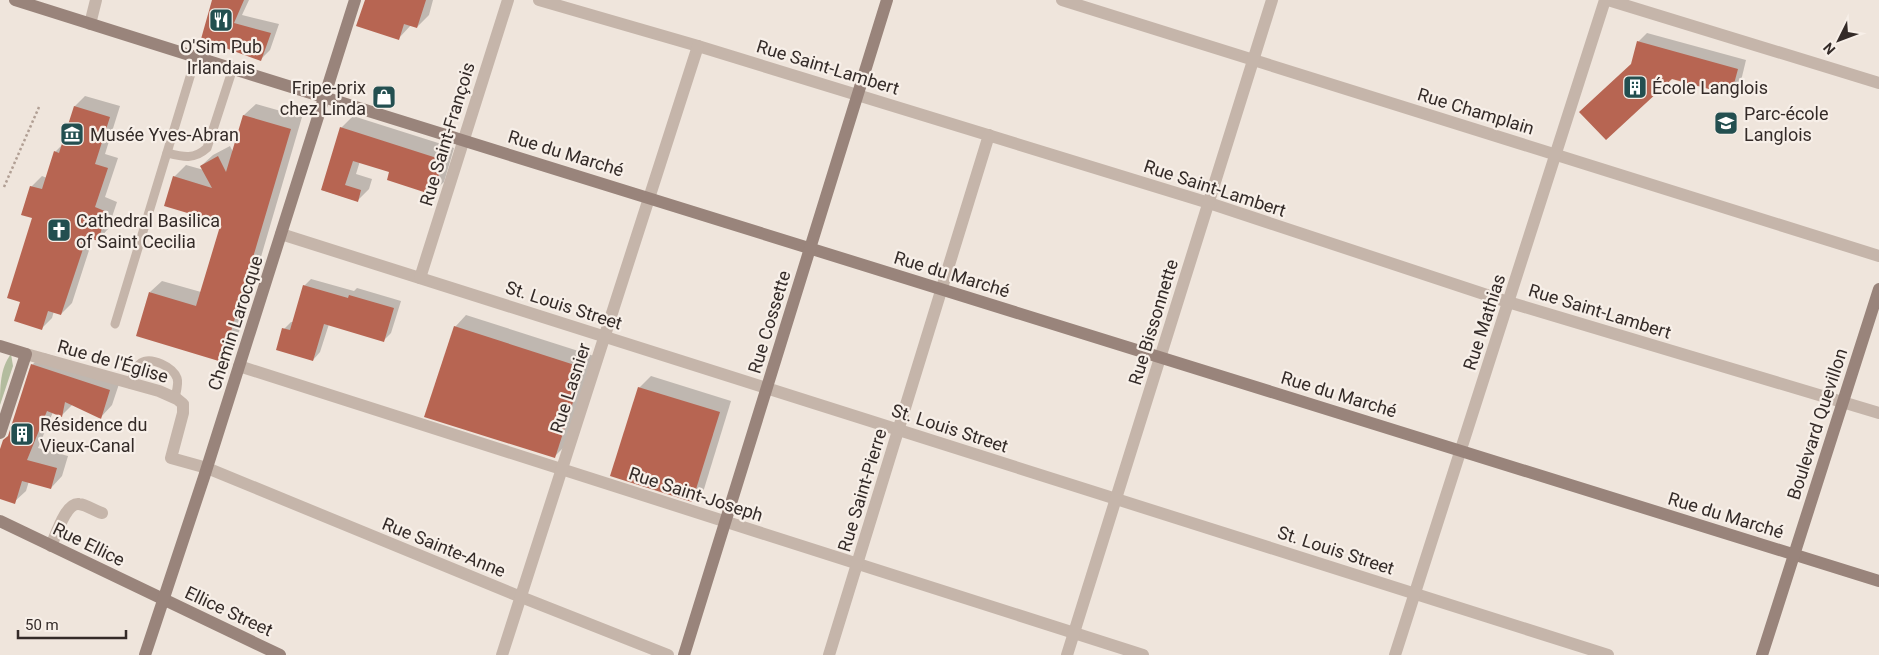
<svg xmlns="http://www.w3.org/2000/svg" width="1879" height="655" font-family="Roboto,sans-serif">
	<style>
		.green { fill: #b3bc9e }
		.shadow { fill: #0003 }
		.building { fill: #b76552 }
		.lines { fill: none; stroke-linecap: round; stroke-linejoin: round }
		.path { stroke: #b19f94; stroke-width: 2.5; stroke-dasharray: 2.5 2.5; stroke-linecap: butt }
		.lane { stroke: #c5b5aa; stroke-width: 9 }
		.street { stroke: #c5b5aa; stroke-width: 12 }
		.secondary { stroke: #99847b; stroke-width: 12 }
		.labels { text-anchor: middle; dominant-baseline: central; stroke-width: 4.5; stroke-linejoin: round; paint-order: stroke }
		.poi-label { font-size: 18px; fill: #342b28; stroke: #f7efe8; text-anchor: start }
		.street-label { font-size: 18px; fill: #342b28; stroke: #f7efe8 }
	</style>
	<rect width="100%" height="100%" fill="#efe5dc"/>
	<!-- green -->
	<path class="green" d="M11,354L13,366L0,405C0,388 0,368 11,354Z"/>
	<!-- shadow -->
	<g class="shadow">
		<polygon points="213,0 249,0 242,15 279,24 270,50 261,59"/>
		<polygon points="366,0 433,0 429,15 417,27 411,25 399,38"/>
		<polygon points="1647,33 1746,60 1740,85 1731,94 1638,42"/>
		<polygon points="85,96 120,106 105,154 118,158 105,197 117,202 108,229 98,240 93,238 72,303 61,314 54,311 52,318 41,329 22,301 34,218 31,187 42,176 47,178 55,152 64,143 75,106"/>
		<polygon points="256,104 302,117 234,349 222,361 150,292 162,281 201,292 222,222 174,177 186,165 204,170 201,166 213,155 230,146 233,152 244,115"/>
		<polygon points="353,116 454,148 444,182 432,193 391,171 360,161 356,174 372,179 369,189 357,201 322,190 341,128"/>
		<polygon points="311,279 354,291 357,288 401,301 391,333 384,340 329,324 320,352 313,360 284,329 291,322 293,322 304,286"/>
		<polygon points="466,315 594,356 566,445 554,457 455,327"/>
		<polygon points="44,353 121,378 112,405 101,417 73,404 62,415 53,412 38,448 68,456 62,476 51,488 29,481 26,491 14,502 0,498 0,452 9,436 32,365"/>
		<polygon points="651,376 731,401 704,489 692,501 639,388"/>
	</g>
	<!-- building -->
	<g class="building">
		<polygon points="212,0 244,0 234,23 271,33 261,61 201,39"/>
		<polygon points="365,0 426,0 417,28 404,24 399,40 356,26"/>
		<polygon points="1637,41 1738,69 1731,95 1672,79 1606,140 1579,112 1631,64"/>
		<polygon points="74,106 110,117 95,164 108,168 95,207 107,212 98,241 87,237 61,315 48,311 42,330 14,321 20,302 7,298 32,218 21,215 30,186 42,189 54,151 59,153"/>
		<polygon points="243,115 291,129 222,362 136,336 149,292 196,306 221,223 164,206 173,176 212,188 200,166 218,156 226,172"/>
		<polygon points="340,127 443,160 433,195 387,180 389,172 353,161 345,185 361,190 358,202 321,190"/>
		<polygon points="303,285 348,298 349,295 394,308 384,342 324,324 313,361 276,350 282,328 290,330"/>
		<polygon points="454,326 584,368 555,458 424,417"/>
		<polygon points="31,364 110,390 101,419 65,402 62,417 47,411 27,460 57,468 51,489 22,481 15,504 0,499 0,449 3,440 8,436"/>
		<polygon points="638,387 720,412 692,502 610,476"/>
	</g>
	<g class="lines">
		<!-- path -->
		<polyline class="path" points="4,187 39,107"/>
		<!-- lane -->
		<g class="lane">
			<path d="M167,153C183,157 194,160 207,148L233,68"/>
			<polyline points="115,324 196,57"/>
			<path d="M130,384C133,376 134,368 141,363C151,356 173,367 177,378C179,384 176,392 175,398"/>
		</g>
		<!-- street -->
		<g class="street">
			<polyline points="539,0 698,46 1209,203 1508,302 1879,413"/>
			<polyline points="1062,0 1879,256"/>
			<polyline points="1608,0 1879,83"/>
			<polyline points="90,24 96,0"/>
			<polyline points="281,234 1608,655"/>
			<polyline points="420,278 508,0"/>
			<polyline points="26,354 159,391 177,399 183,404 183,413 171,458 207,468 521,597 668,655"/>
			<polyline points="239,366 1143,655"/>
			<path d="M51,546C56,535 66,502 79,504C87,505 95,511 102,513"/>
			<polyline points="502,655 698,46"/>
			<polyline points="829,655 989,135"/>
			<polyline points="1067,655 1272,0"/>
			<polyline points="1395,655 1605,0"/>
		</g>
		<!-- secondary -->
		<g class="secondary">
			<polyline points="15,0 256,76 1879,581"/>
			<polyline points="0,346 26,354 0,433"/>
			<polyline points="0,521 280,655"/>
			<polyline points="145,655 204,477 355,0"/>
			<polyline points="684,655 887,0"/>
			<polyline points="1762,655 1879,289"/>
		</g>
	</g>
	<!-- icons -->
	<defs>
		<g id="restaurant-square" transform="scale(1.25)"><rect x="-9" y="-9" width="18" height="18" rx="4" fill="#234f50" stroke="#f7efe8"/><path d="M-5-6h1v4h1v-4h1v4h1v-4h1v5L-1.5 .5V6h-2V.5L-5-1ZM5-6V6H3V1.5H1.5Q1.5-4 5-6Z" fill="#fff"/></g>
		<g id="building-square" transform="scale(1.25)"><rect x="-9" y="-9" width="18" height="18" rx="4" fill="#234f50" stroke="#f7efe8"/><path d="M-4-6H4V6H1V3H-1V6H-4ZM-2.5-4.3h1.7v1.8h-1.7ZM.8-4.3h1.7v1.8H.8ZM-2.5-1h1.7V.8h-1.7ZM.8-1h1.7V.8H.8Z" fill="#fff"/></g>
		<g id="shop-square" transform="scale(1.25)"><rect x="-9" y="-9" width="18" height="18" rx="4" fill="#234f50" stroke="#f7efe8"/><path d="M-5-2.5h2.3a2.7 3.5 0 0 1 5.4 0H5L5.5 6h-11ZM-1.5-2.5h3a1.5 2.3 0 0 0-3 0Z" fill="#fff"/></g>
		<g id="school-square" transform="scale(1.25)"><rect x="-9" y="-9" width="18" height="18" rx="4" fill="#234f50" stroke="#f7efe8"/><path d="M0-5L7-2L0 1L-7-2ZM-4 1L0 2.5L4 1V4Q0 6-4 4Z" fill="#fff"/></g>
		<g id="museum-square" transform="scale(1.25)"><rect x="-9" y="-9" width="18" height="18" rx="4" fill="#234f50" stroke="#f7efe8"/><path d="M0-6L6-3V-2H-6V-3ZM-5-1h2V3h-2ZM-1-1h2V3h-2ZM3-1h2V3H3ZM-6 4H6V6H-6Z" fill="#fff"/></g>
		<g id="church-square" transform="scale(1.25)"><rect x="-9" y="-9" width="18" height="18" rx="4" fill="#234f50" stroke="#f7efe8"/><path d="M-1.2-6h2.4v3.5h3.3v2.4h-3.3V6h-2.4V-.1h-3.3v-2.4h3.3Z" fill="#fff"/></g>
	</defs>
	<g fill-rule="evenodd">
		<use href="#restaurant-square" x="221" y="20"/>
		<use href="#building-square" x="1635" y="87"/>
		<use href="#shop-square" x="384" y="97"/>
		<use href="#school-square" x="1726" y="123"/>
		<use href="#museum-square" x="72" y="134"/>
		<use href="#church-square" x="59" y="230"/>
		<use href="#building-square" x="22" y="434"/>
	</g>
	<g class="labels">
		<!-- poi labels -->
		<g class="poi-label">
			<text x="221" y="46" text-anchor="middle">O'Sim Pub<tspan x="221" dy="21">Irlandais</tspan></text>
			<text x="366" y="87" text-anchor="end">Fripe-prix<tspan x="366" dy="21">chez Linda</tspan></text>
			<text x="1652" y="87">École Langlois</text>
			<text x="1744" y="113">Parc-école<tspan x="1744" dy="21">Langlois</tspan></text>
			<text x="90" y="134">Musée Yves-Abran</text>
			<text x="76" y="220">Cathedral Basilica<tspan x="76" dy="21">of Saint Cecilia</tspan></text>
			<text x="40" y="424">Résidence du<tspan x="40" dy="21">Vieux-Canal</tspan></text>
		</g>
		<!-- street labels -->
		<g class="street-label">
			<text transform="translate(828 67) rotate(17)">Rue Saint-Lambert</text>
			<text transform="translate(1476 111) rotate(17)">Rue Champlain</text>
			<text transform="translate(447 134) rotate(-73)">Rue Saint-François</text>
			<text transform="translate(566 153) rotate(17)">Rue du Marché</text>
			<text transform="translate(1215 188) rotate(18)">Rue Saint-Lambert</text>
			<text transform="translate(952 274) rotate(17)">Rue du Marché</text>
			<text transform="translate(564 305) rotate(18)">St. Louis Street</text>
			<text transform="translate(1600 311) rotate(17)">Rue Saint-Lambert</text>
			<text transform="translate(769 322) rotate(-73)">Rue Cossette</text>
			<text transform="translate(1153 322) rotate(-73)">Rue Bissonnette</text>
			<text transform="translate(1484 322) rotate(-72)">Rue Mathias</text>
			<text transform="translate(235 323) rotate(-72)">Chemin Larocque</text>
			<text transform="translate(113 361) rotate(16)">Rue de l'Église</text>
			<text transform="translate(570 388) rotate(-72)">Rue Lasnier</text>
			<text transform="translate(1339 394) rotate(17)">Rue du Marché</text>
			<text transform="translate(1817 424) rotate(-72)">Boulevard Quevillon</text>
			<text transform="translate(950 428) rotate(18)">St. Louis Street</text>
			<text transform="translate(862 490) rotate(-73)">Rue Saint-Pierre</text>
			<text transform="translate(696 494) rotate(18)">Rue Saint-Joseph</text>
			<text transform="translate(1726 515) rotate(17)">Rue du Marché</text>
			<text transform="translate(89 544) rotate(26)">Rue Ellice</text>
			<text transform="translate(444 547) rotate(22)">Rue Sainte-Anne</text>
			<text transform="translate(1336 550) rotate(18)">St. Louis Street</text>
			<text transform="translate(229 611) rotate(25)">Ellice Street</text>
		</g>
	</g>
	<!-- north arrow -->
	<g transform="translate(1839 40) rotate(228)" stroke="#f7efe8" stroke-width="4" paint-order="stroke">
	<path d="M0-4L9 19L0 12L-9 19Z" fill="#342b28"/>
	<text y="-8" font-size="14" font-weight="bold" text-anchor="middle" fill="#342b28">N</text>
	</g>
	<!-- scale -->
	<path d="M18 630v8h108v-8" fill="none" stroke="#342b28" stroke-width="2.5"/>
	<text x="25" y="630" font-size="15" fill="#342b28" stroke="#f7efe8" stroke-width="4" paint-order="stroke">50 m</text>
</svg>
